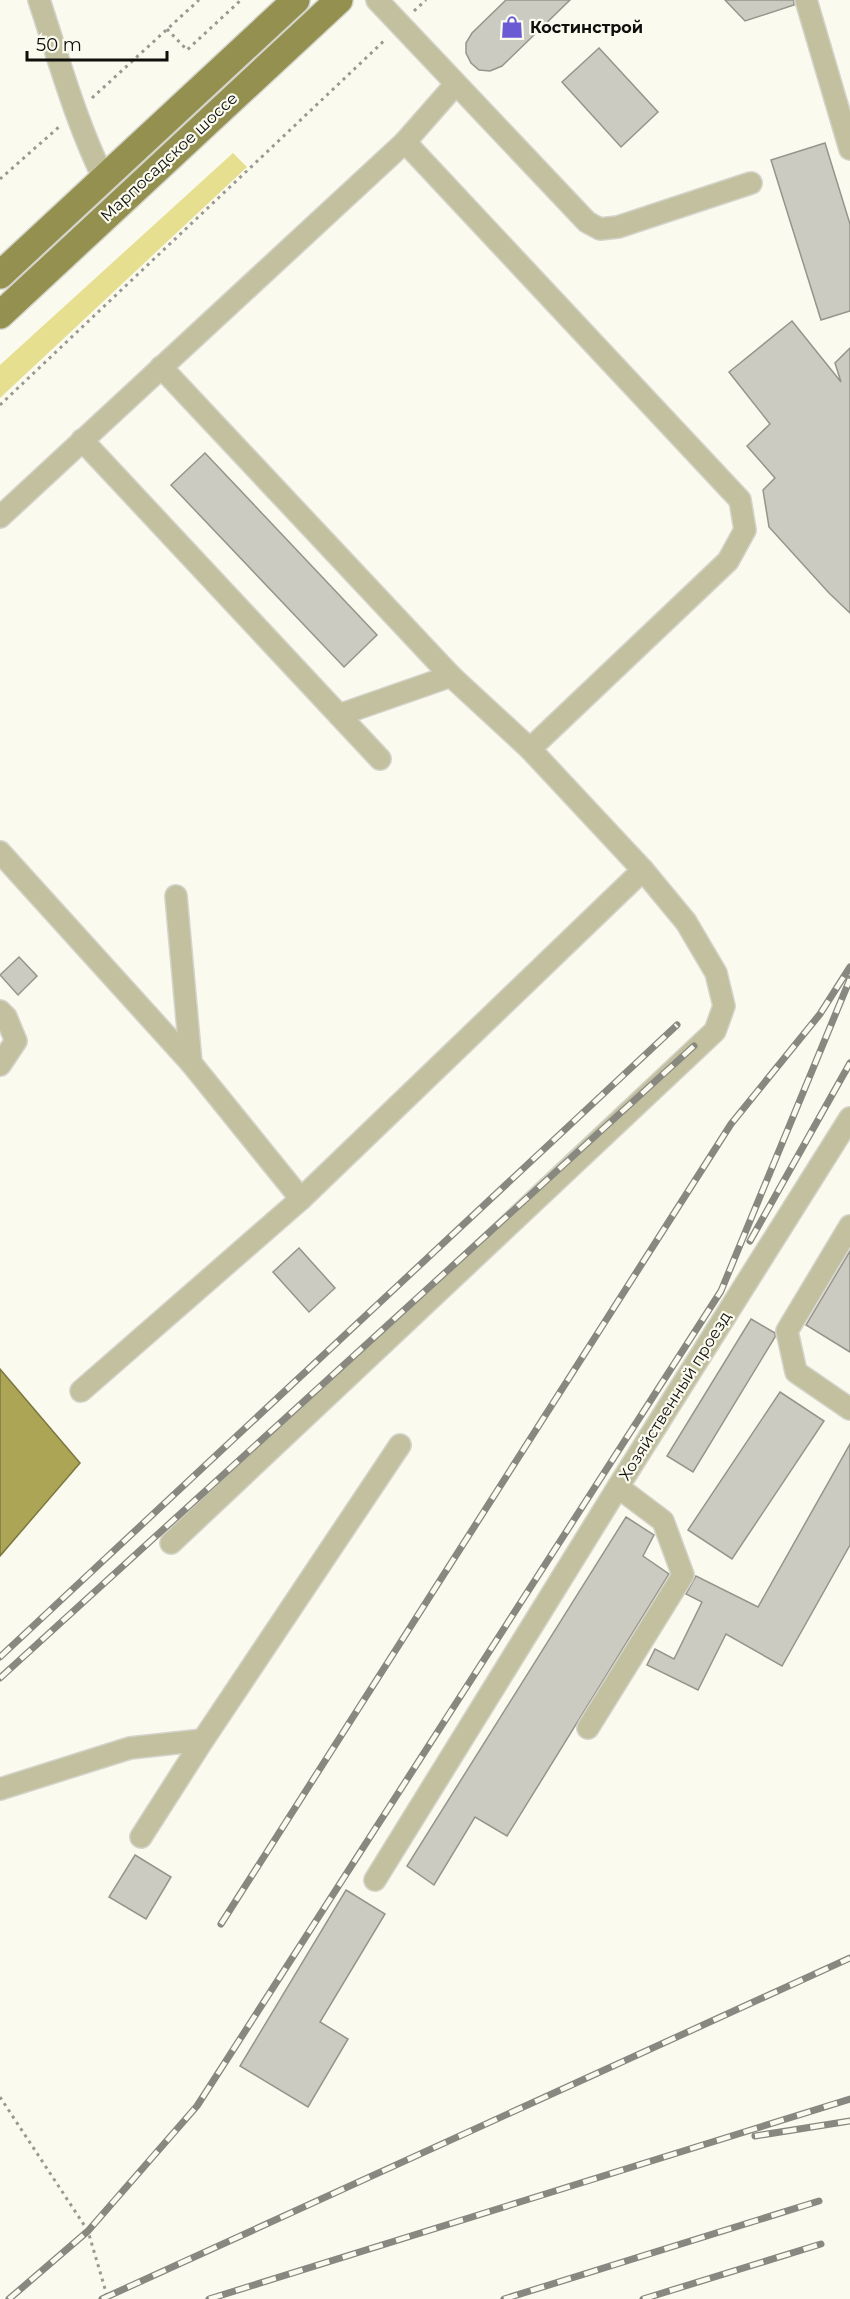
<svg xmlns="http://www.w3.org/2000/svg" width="850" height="2299" font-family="Montserrat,sans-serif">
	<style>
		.green { fill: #e5df8f }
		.water { fill: #aba555; stroke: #7c783f; stroke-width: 1.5 }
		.building { fill: #cbcbc1; stroke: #96958c; stroke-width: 1.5 }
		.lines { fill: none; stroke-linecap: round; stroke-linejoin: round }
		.minor-casing { stroke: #d4d4cb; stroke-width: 24 }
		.major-casing { stroke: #d4d4cb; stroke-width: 30 }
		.path { stroke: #999991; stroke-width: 3; stroke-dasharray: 3 4.5; stroke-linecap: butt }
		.minor { stroke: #c2c09f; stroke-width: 21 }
		.major { stroke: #94904f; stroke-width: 27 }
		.rail-casing { stroke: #888881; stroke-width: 7 }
		.rail { stroke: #fafaef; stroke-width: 4.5; stroke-dasharray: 14; stroke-linecap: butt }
		.labels { text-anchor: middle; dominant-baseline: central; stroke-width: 4.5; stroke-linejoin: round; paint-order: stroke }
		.poi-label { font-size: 16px; font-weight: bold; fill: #0f0f0c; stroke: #fafaef; text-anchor: start }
		.street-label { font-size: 16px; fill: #0f0f0c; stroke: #fafaef }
	</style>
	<rect width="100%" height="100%" fill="#fafaef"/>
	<!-- green -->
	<polygon class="green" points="233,153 247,167 0,398 0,365"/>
	<!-- water -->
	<polygon class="water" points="0,1369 80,1463 0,1556"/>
	<!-- building -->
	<g class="building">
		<polygon points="506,0 570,0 502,66 490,71 479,70 471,63 466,53 466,43 472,33"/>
		<polygon points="725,0 794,0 794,5 745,21"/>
		<polygon points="599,48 658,112 621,147 562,82"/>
		<polygon points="825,143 850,224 850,311 821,320 771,160"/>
		<polygon points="792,321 841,382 835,363 850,348 850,613 829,593 769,527 763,490 775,478 747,446 770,424 729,372"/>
		<polygon points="205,453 377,635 344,667 171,485"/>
		<polygon points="19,957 37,976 18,995 0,975"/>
		<polygon points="299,1248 335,1288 309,1312 273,1272"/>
		<polygon points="850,1251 850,1352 806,1325"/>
		<polygon points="751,1319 775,1333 775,1337 693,1472 667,1456"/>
		<polygon points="780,1392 824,1421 732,1559 688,1530"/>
		<polygon points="850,1444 850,1545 782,1666 726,1634 698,1690 647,1665 655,1649 674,1659 702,1602 686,1594 696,1576 758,1607"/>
		<polygon points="626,1517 654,1535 643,1556 669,1574 507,1836 475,1817 434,1885 407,1866"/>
		<polygon points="135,1855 171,1877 146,1919 109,1897"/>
		<polygon points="346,1890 385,1914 320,2022 348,2039 308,2107 240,2066"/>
	</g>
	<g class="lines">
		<!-- minor casing -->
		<g class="minor-casing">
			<g id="minor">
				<path d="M39,0C59,60 76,122 104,179"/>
				<polyline points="377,0 587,222 600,229 618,227 751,183"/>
				<polyline points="806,0 850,149"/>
				<polyline points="405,142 740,500 745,530 728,561 530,749"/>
				<polyline points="161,367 451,676 530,749 643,870 686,922 716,973 724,1006 715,1031 171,1543"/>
				<polyline points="82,440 380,759"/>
				<polyline points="0,517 405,142 455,85"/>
				<polyline points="339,715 451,676"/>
				<polyline points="0,852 191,1063 301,1199"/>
				<polyline points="176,896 191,1063"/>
				<polyline points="0,1011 6,1017 16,1041 0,1065"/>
				<polyline points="850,1226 787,1331 796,1372 850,1409"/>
				<polyline points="81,1391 301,1199 643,870"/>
				<polyline points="588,1728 683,1575 663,1521 618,1487 850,1118"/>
				<polyline points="0,1789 130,1748 203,1740"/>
				<polyline points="141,1837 203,1740 400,1445"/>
				<polyline points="375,1880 618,1487"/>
			</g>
		</g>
		<!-- major casing -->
		<g class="major-casing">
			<g id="major">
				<polyline points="0,275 296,0"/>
				<polyline points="0,315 339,0"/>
			</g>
		</g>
		<!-- path -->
		<g class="path">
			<polyline points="414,11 426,0"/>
			<polyline points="167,29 187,50 241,0"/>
			<polyline points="92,98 199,0"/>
			<polyline points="0,179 60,126"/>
			<polyline points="0,405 386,39"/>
			<polyline points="0,2097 88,2231 108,2299"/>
		</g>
		<!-- minor -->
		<use href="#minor" class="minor"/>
		<!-- major -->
		<use href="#major" class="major"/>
		<!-- rail casing -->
		<g class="rail-casing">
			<g id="rail">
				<polyline points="750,1241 850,1063"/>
				<polyline points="0,1657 677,1025"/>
				<polyline points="0,1678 694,1046"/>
				<polyline points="221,1924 731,1124 820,1014 850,967"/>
				<polyline points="755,2136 850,2121"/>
				<polyline points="9,2299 88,2231 197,2106 721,1291 850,979"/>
				<polyline points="102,2299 850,1958"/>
				<polyline points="209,2299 850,2099"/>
				<polyline points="504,2299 819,2201"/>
				<polyline points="643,2299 821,2244"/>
			</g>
		</g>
		<!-- rail -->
		<use href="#rail" class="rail"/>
	</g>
	<!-- icons -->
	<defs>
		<g id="shop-bare" transform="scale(1.8)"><path d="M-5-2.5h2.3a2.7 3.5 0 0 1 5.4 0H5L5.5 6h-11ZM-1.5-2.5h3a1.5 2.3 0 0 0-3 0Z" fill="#6a5ad4" stroke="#fafaef" stroke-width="2.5" paint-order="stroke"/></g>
	</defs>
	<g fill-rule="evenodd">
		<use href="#shop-bare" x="512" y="27"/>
	</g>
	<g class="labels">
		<!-- poi labels -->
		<g class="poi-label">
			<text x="530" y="27">Костинстрой</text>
		</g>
		<!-- street labels -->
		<g class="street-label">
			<text transform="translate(169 157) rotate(-43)">Марпосадское шоссе</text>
			<text transform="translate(675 1396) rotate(-58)">Хозяйственный проезд</text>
		</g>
	</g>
	<!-- scale -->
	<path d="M27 51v9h140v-9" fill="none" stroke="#0f0f0c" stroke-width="3"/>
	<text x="36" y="51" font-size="18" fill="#0f0f0c" stroke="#fafaef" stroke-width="4.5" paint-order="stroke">50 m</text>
</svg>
